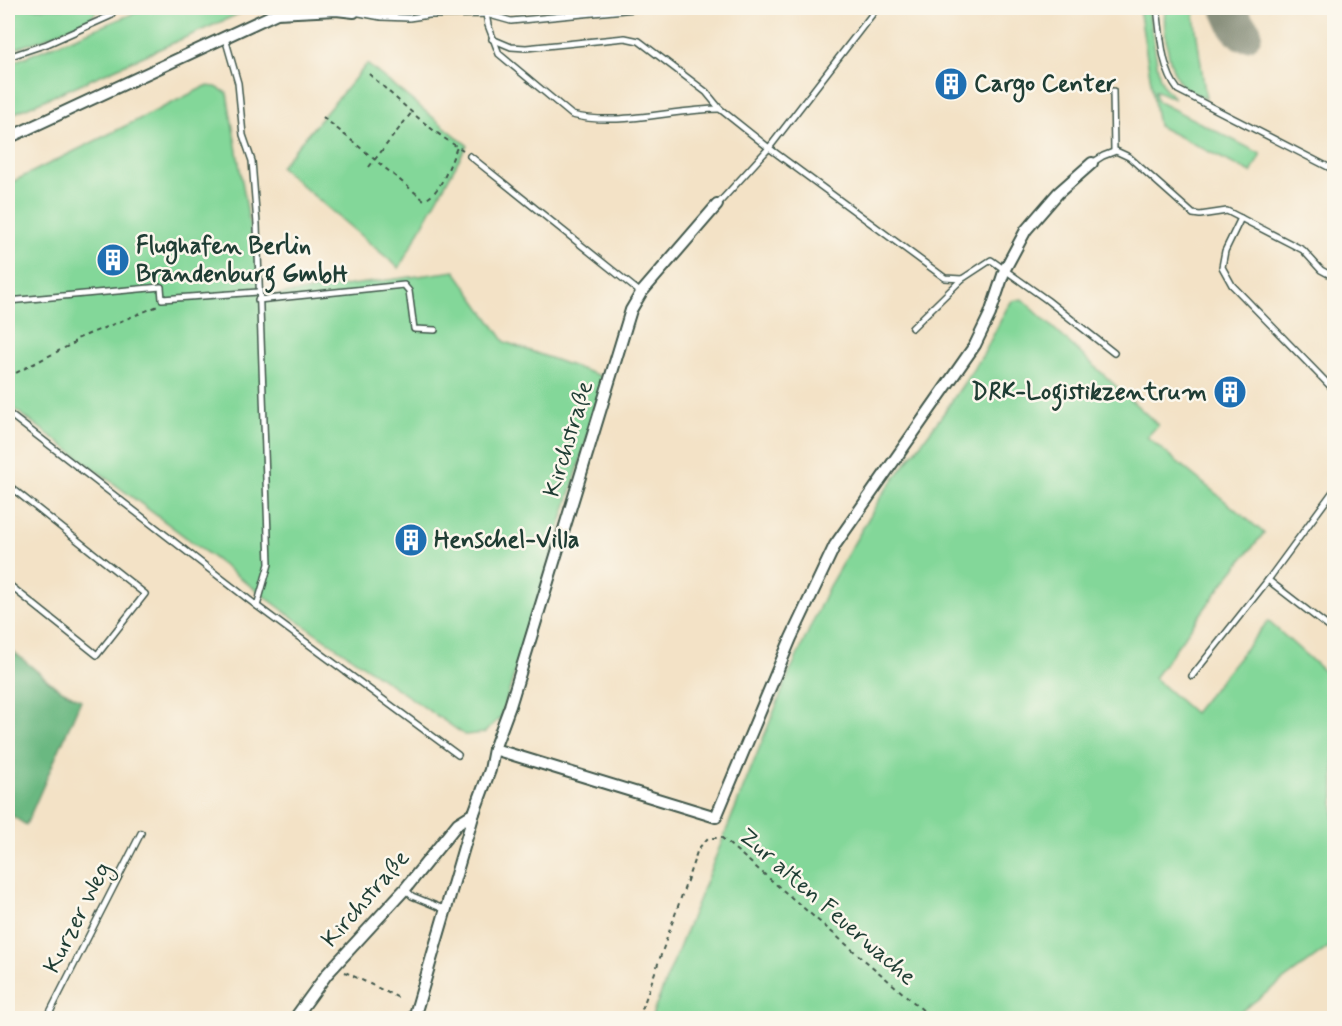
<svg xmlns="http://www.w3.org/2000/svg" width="1342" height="1026" font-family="Mynerve,sans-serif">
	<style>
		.green { fill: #83d799; stroke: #518a66; stroke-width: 1.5 }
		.forest { fill: #6ab881; stroke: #447a5a; stroke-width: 1.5 }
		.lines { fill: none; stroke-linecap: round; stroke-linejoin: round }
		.taxiway { stroke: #89907d; stroke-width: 36 }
		.lane-casing { stroke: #3f564a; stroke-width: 8 }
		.street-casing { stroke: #3f564a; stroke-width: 14 }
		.path { stroke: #3f564a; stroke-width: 2; stroke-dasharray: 4.5 4.5; stroke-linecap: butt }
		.lane { stroke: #fff; stroke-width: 5 }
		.street { stroke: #fff; stroke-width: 10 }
		.labels { text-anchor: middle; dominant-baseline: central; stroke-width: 5; stroke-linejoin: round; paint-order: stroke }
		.poi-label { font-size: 24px; font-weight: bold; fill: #1f3d34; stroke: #fbf7ec; text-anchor: start }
		.street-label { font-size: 24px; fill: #1f3d34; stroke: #fbf7ec }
	</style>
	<rect width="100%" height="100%" fill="#fbf7ec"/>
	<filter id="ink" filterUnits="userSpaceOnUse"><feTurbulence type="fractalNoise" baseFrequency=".0167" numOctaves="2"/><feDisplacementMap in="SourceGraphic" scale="12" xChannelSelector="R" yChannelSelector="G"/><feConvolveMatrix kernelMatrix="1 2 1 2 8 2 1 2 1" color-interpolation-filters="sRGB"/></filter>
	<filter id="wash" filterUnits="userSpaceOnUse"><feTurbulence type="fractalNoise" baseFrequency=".008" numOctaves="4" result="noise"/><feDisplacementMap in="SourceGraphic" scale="24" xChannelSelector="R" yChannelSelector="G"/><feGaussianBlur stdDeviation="1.35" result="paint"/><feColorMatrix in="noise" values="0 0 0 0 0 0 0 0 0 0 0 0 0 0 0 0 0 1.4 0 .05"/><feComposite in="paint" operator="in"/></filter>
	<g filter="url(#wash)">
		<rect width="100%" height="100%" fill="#f3e2c6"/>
		<!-- green -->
		<g class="green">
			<polygon points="8,8 97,8 96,12 91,18 44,39 8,51"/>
			<polygon points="147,8 252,8 8,116 8,64"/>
			<polygon points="1139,8 1148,8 1159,75 1164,87 1175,99 1155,90 1157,101 1261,154 1251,173 1158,126"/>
			<path d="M1165,8H1193L1206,99C1199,95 1188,91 1182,85C1168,71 1163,27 1165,8Z"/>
			<polygon points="367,64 467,145 399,268 280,167"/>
			<polygon points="206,86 216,87 227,93 262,297 455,271 505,342 606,378 501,717 484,733 465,735 292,617 8,404 8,184"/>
			<polygon points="1022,299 1158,425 1147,437 1264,533 1227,578 1154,678 1194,713 1268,621 1334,680 1334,943 1232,1018 651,1018 789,674 829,586 882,495 941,417 983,355 1007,308 1012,301"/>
		</g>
		<!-- forest -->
		<polygon class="forest" points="8,647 56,687 81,700 26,825 8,813"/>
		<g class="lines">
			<!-- taxiway -->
			<polyline class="taxiway" points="1229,8 1237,26 1244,33"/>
		</g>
	</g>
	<g filter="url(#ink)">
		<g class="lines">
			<!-- lane casing -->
			<g class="lane-casing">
				<g id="lane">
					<path d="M485,8L488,25L499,54L572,115C617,127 673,109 720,109"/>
					<path d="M1157,8C1161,35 1161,68 1178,90L1334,170"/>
					<polyline points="354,12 381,17 409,18 429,15 486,14 511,21 645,8"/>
					<polyline points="225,38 238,83 243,135 252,161 257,224 269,564 257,606"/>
					<polyline points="492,39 511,47 526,48 625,38 639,41 706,92 720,109 769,148 945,278 962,279 991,260 1047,300 1114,353"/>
					<polyline points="8,57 47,44 110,16 116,8"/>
					<polyline points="1113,91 1114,151"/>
					<polyline points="470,156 641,293"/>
					<polyline points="1092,163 1103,156 1116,151 1129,157 1193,214 1200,215 1227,211 1303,250 1321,270 1334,277"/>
					<polyline points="717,205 769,148 877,8"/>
					<polyline points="1241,218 1225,251 1222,267 1232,285 1334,390"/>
					<polyline points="258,300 404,285 409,291 414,329 435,330"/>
					<polyline points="8,301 161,287 162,299 258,292"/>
					<polyline points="912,328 962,279"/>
					<polyline points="8,413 257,606 458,755"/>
					<polyline points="8,485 145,594 97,655 8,584"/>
					<polyline points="1268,580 1334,631"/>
					<polyline points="1192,676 1268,580 1334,490"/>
					<polyline points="405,889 412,896 446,910"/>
					<polyline points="47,1018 141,833"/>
				</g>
			</g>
			<!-- street casing -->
			<g class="street-casing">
				<g id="street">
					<polyline points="8,138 277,13 336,10 354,12"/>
					<polyline points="494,749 716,817 791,638 835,545 975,345 990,314 1005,269 1026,230 1058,193 1092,163"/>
					<polyline points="295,1018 327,974 405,889 458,823 474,813"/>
					<polyline points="414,1018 474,813 490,770 494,749 510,706 631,310 641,293 717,205"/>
				</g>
			</g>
			<!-- path -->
			<g class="path">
				<path d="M369,74C399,100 429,131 463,150"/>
				<path d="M323,117L424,200C440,195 451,162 457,147"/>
				<polyline points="369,167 412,112"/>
				<polyline points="8,377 74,343 74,340 158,306"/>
				<polyline points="345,972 401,999"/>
				<polyline points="639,1018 698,849 708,838 722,838 932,1018"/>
			</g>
			<!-- lane -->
			<use href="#lane" class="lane"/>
			<!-- street -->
			<use href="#street" class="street"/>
		</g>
	</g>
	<!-- icons -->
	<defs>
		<g id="building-disc" transform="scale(1.725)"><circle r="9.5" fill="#1f6fb2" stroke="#fbf7ec"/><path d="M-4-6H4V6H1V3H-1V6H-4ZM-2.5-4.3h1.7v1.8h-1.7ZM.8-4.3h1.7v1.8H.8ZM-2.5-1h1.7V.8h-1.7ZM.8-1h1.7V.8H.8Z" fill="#fff"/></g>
	</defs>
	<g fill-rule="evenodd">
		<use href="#building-disc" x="951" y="84"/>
		<use href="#building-disc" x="113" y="260"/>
		<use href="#building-disc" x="1230" y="392"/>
		<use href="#building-disc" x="411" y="540"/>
	</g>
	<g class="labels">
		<!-- poi labels -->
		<g class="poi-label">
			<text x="974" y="84">Cargo Center</text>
			<text x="136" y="246">Flughafen Berlin<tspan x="136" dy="28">Brandenburg GmbH</tspan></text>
			<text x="1207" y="392" text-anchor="end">DRK-Logistikzentrum</text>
			<text x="434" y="540">Henschel-Villa</text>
		</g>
		<!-- street labels -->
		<g class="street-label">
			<text transform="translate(569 439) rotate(-73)">Kirchstraße</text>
			<text transform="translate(366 899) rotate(-49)">Kirchstraße</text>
			<text transform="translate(827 907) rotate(41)">Zur alten Feuerwache</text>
			<text transform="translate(78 918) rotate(-63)">Kurzer Weg</text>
		</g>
	</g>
	<!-- margin -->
	<rect width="1342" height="1026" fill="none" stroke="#fbf7ec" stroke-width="30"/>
</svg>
